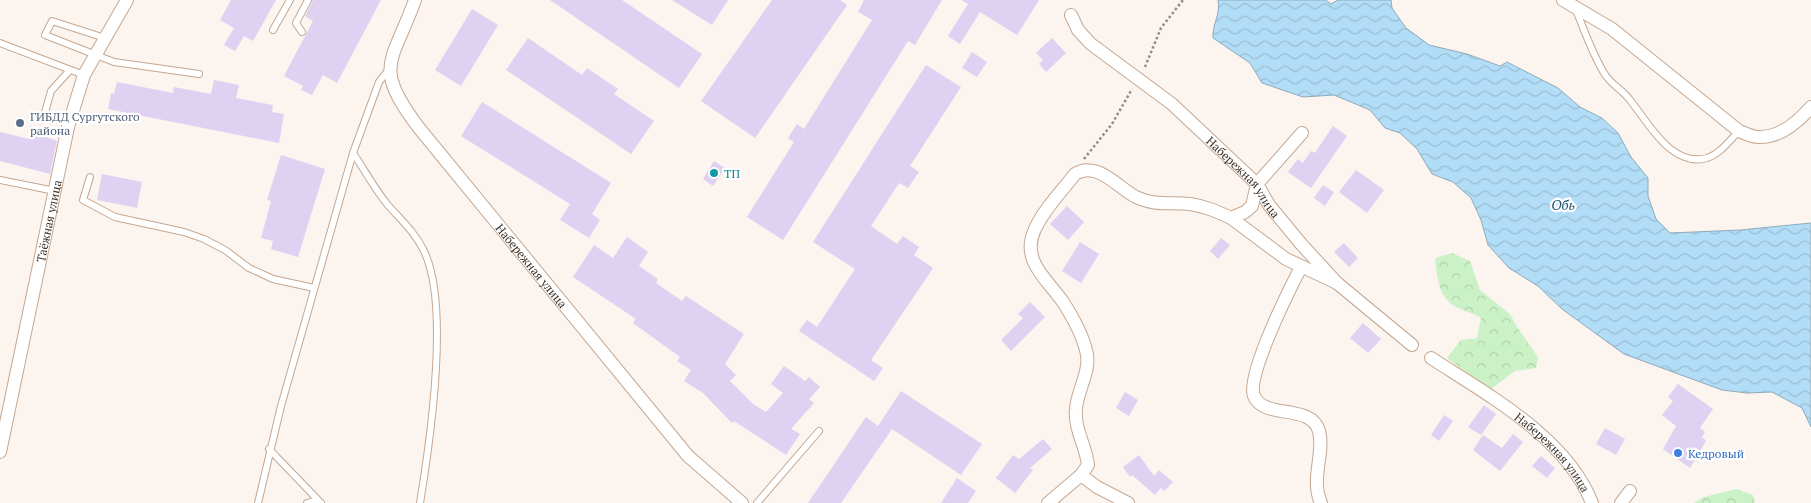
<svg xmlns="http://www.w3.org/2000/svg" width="1811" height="503" font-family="'PT Serif',serif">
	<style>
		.forest { fill: url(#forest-crowns) }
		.water { fill: url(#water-waves); stroke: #90aaba }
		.building { fill: #dfd1f2 }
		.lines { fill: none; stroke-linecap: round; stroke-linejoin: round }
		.lane-casing { stroke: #c6a790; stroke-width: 8 }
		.street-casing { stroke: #c6a790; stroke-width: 14 }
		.path { stroke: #958b84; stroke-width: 2.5; stroke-dasharray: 2.5 2.5; stroke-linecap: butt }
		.lane { stroke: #fff; stroke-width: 6 }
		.street { stroke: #fff; stroke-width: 12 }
		.service-dot { fill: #5c6f8a; stroke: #fff; stroke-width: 2 }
		.culture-dot { fill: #0f9aa8; stroke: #fff; stroke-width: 2 }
		.shop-dot { fill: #3f7fe0; stroke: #fff; stroke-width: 2 }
		.labels { text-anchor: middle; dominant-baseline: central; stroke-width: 4.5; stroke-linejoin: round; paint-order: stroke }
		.service-label { font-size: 12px; fill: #4e5e75; stroke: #fff; text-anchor: start }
		.culture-label { font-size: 12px; fill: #0d838f; stroke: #fff; text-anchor: start }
		.street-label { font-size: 12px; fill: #3f332a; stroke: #fff }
		.shop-label { font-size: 12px; fill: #366cbe; stroke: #fff; text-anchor: start }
		.water-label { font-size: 14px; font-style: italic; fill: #225977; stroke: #fff }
	</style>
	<defs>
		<pattern id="forest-crowns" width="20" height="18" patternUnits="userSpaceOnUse" patternTransform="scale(1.25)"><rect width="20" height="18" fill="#cbf2c7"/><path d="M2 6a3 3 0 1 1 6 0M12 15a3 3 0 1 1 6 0" fill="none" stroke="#afd0ab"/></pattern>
		<pattern id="water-waves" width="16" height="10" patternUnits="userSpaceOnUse" patternTransform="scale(1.25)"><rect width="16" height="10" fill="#b2ddf7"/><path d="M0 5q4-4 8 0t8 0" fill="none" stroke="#9abed4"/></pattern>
	</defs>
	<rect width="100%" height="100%" fill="#fbf4ef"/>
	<!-- forest -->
	<g class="forest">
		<path d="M1452,253L1470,261L1480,290L1510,314L1517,327L1538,357L1536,368L1515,371L1491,389L1447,358L1461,340L1477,338L1481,318C1473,313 1465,311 1456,307C1438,298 1437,275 1435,258Z"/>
		<polygon points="1736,489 1753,495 1755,503 1694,503 1704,497"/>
	</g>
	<!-- water -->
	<path class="water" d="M1218,0H1326L1331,4L1338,0H1391L1392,8L1406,28L1429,45L1467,54L1500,66L1507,62L1558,88L1580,107L1602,118L1618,133L1631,157L1648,178V196L1656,219L1670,233L1740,230L1811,223V427L1802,408L1772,392L1747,393L1722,390L1624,354L1562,309L1538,286L1509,268L1488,245L1481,220L1471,198L1453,182L1432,174L1417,149L1400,133L1385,128L1370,110L1334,95L1303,97L1262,83L1250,63L1213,38C1212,24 1221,14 1218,0Z"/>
	<!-- building -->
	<g class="building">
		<polygon points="231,0 276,0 253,41 244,36 235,51 224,45 234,28 220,20"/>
		<polygon points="313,0 381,0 337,83 323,75 312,95 301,90 303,86 284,76 313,21 305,16"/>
		<polygon points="550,0 622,0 702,54 679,88"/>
		<polygon points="672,0 728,0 712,25"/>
		<polygon points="772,0 840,0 847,5 755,138 701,101"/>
		<polygon points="864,0 942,0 915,45 908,41 783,240 747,217 794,142 788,138 797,124 804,129 872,20 858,12"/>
		<polygon points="961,0 1039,0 1017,35 980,12 960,44 948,36 968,4"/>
		<polygon points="472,9 498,25 461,86 435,70"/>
		<polygon points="528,38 582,75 587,68 618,89 614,94 654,121 631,154 506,70"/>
		<polygon points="1052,38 1066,53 1046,72 1039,64 1043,60 1036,53"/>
		<polygon points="972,52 987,62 977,77 962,68"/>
		<polygon points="926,65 961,87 910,166 919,172 908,188 899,183 871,226 897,244 903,236 919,247 914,255 933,268 871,360 883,368 874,381 799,331 807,320 817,327 855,269 813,242"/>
		<polygon points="214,80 239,85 236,98 273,105 272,112 284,114 279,143 108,109 111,93 114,94 117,82 173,93 174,87 211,94"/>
		<polygon points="482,102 611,183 592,214 600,220 589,238 560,220 570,204 461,136"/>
		<polygon points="1333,126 1347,136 1311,188 1288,172 1298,159 1303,163 1311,151 1315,153"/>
		<polygon points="30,131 57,141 50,174 0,161 0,132 28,139"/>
		<polygon points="281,155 325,169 298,257 271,249 273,241 261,238 271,201 267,200"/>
		<polygon points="714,161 725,168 713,186 703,179"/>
		<polygon points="1356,170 1384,190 1367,213 1339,192"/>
		<polygon points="102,174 142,182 137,208 97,200"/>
		<polygon points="1323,185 1334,192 1325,206 1314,198"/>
		<polygon points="1067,206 1084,222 1068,240 1050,224"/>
		<polygon points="627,237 648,252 639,266 658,279 656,283 682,301 686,296 744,334 725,364 736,375 730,381 753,404 766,412 783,393 771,384 784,366 805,381 809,377 820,387 809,399 814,403 791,429 800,434 786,455 734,421 732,423 703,393 684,381 691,370 677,361 680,357 633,323 636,319 573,277 594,245 613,258"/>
		<polygon points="1221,238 1230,245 1218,259 1210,251"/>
		<polygon points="1080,242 1099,254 1081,283 1062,271"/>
		<polygon points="1344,243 1358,258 1349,267 1334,252"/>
		<polygon points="1030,302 1045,317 1011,351 1001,340 1023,318 1018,314"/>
		<polygon points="1363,323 1381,339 1368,353 1350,338"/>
		<polygon points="1678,384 1713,409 1700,428 1705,432 1702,437 1706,441 1690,468 1663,449 1676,426 1662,415 1673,401 1668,397"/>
		<polygon points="901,391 982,444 961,475 892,429 841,503 808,503 866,417 878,426"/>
		<polygon points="1125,392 1138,400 1129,416 1116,408"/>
		<polygon points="1484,405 1496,414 1481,435 1468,427"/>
		<polygon points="1444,415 1453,421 1439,441 1431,435"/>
		<polygon points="1605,428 1625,439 1616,455 1596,444"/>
		<polygon points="1513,434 1523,442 1500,471 1473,450 1483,435 1502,448"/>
		<polygon points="1043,439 1052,449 1030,468 1033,470 1015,493 996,478 1013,455 1019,459"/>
		<polygon points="1139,455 1154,476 1159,470 1173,482 1164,491 1161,488 1155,495 1132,475 1130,477 1123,467"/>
		<polygon points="1541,456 1555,468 1547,478 1532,466"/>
		<polygon points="957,478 976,491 968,503 941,503"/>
	</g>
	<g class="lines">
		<!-- lane casing -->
		<g class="lane-casing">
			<g id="lane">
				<path d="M1576,10C1585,32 1592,53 1604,73C1611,85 1622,89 1630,100C1648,122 1671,168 1707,158C1720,154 1730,140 1739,131"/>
				<polyline points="273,30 290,0"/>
				<polyline points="302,32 296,23 308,0"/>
				<polyline points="105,38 52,21 45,35 114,62 199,74"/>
				<polyline points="0,43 84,75"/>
				<polyline points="44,116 51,91 70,70"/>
				<path d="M353,153C364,169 374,188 387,204C400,219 415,232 424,251C450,305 430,442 420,503"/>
				<polyline points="90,177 83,200 115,217 184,232 204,239 225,250 249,268 273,279 314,288"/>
				<polyline points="0,180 55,191"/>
				<polyline points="269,449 321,503"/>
				<polyline points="258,503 281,406 353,153 379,82 389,69"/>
				<polyline points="307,503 317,500"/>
				<polyline points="757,503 819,431"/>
			</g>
		</g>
		<!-- street casing -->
		<g class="street-casing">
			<g id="street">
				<path id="s1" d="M415,0C392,64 372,66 419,128L688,456L742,503"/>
				<path d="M1563,0L1612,29L1739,131C1744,133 1752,137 1758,137C1779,138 1798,122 1811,107"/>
				<path id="s2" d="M1071,15L1078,30L1091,44L1172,104L1257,184L1269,205L1302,245L1337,283L1412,345"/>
				<polyline points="1231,218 1245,212 1252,206 1257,184 1302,133"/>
				<path d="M1301,267C1290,288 1246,376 1254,396C1264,420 1311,403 1319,431C1325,453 1310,479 1321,503"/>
				<path id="s3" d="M1431,358C1488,395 1567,438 1592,503"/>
				<path id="s4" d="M0,452L68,127L84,75L127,0"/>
				<polyline points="1081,475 1097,487 1128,503"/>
				<path d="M1048,503L1081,475L1088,465C1086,446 1074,429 1076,409C1077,390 1092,370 1086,350C1082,334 1072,316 1063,302C1047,279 1020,260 1035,229C1044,209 1062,191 1075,174C1097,160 1118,188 1136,197C1154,206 1172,202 1190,204C1205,206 1218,212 1231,218L1286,259L1337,283"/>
				<polyline points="1621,503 1630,491"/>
			</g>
		</g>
		<!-- path -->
		<g class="path">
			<polyline points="1145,67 1161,28 1183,0"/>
			<polyline points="1084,159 1112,124 1132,89"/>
		</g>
		<!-- lane -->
		<use href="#lane" class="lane"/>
		<!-- street -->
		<use href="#street" class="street"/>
	</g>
	<!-- markers -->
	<circle class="service-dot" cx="20" cy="123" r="5"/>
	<circle class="culture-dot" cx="714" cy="173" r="5"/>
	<circle class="shop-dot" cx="1678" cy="453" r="5"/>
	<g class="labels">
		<!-- service labels -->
		<g class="service-label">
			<text x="30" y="116">ГИБДД Сургутского<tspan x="30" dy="14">района</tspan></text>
		</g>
		<!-- culture labels -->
		<g class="culture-label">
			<text x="724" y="173">ТП</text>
		</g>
		<!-- street labels -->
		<g class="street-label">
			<text stroke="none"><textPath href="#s2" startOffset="239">Набережная улица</textPath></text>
			<text stroke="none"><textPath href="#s4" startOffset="236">Таёжная улица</textPath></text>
			<text stroke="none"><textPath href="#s1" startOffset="318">Набережная улица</textPath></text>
			<text stroke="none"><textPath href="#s3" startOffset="155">Набережная улица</textPath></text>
		</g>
		<!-- shop labels -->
		<g class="shop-label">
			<text x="1688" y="453">Кедровый</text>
		</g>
		<!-- water labels -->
		<g class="water-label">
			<text x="1563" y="204">Обь</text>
		</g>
	</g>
</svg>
